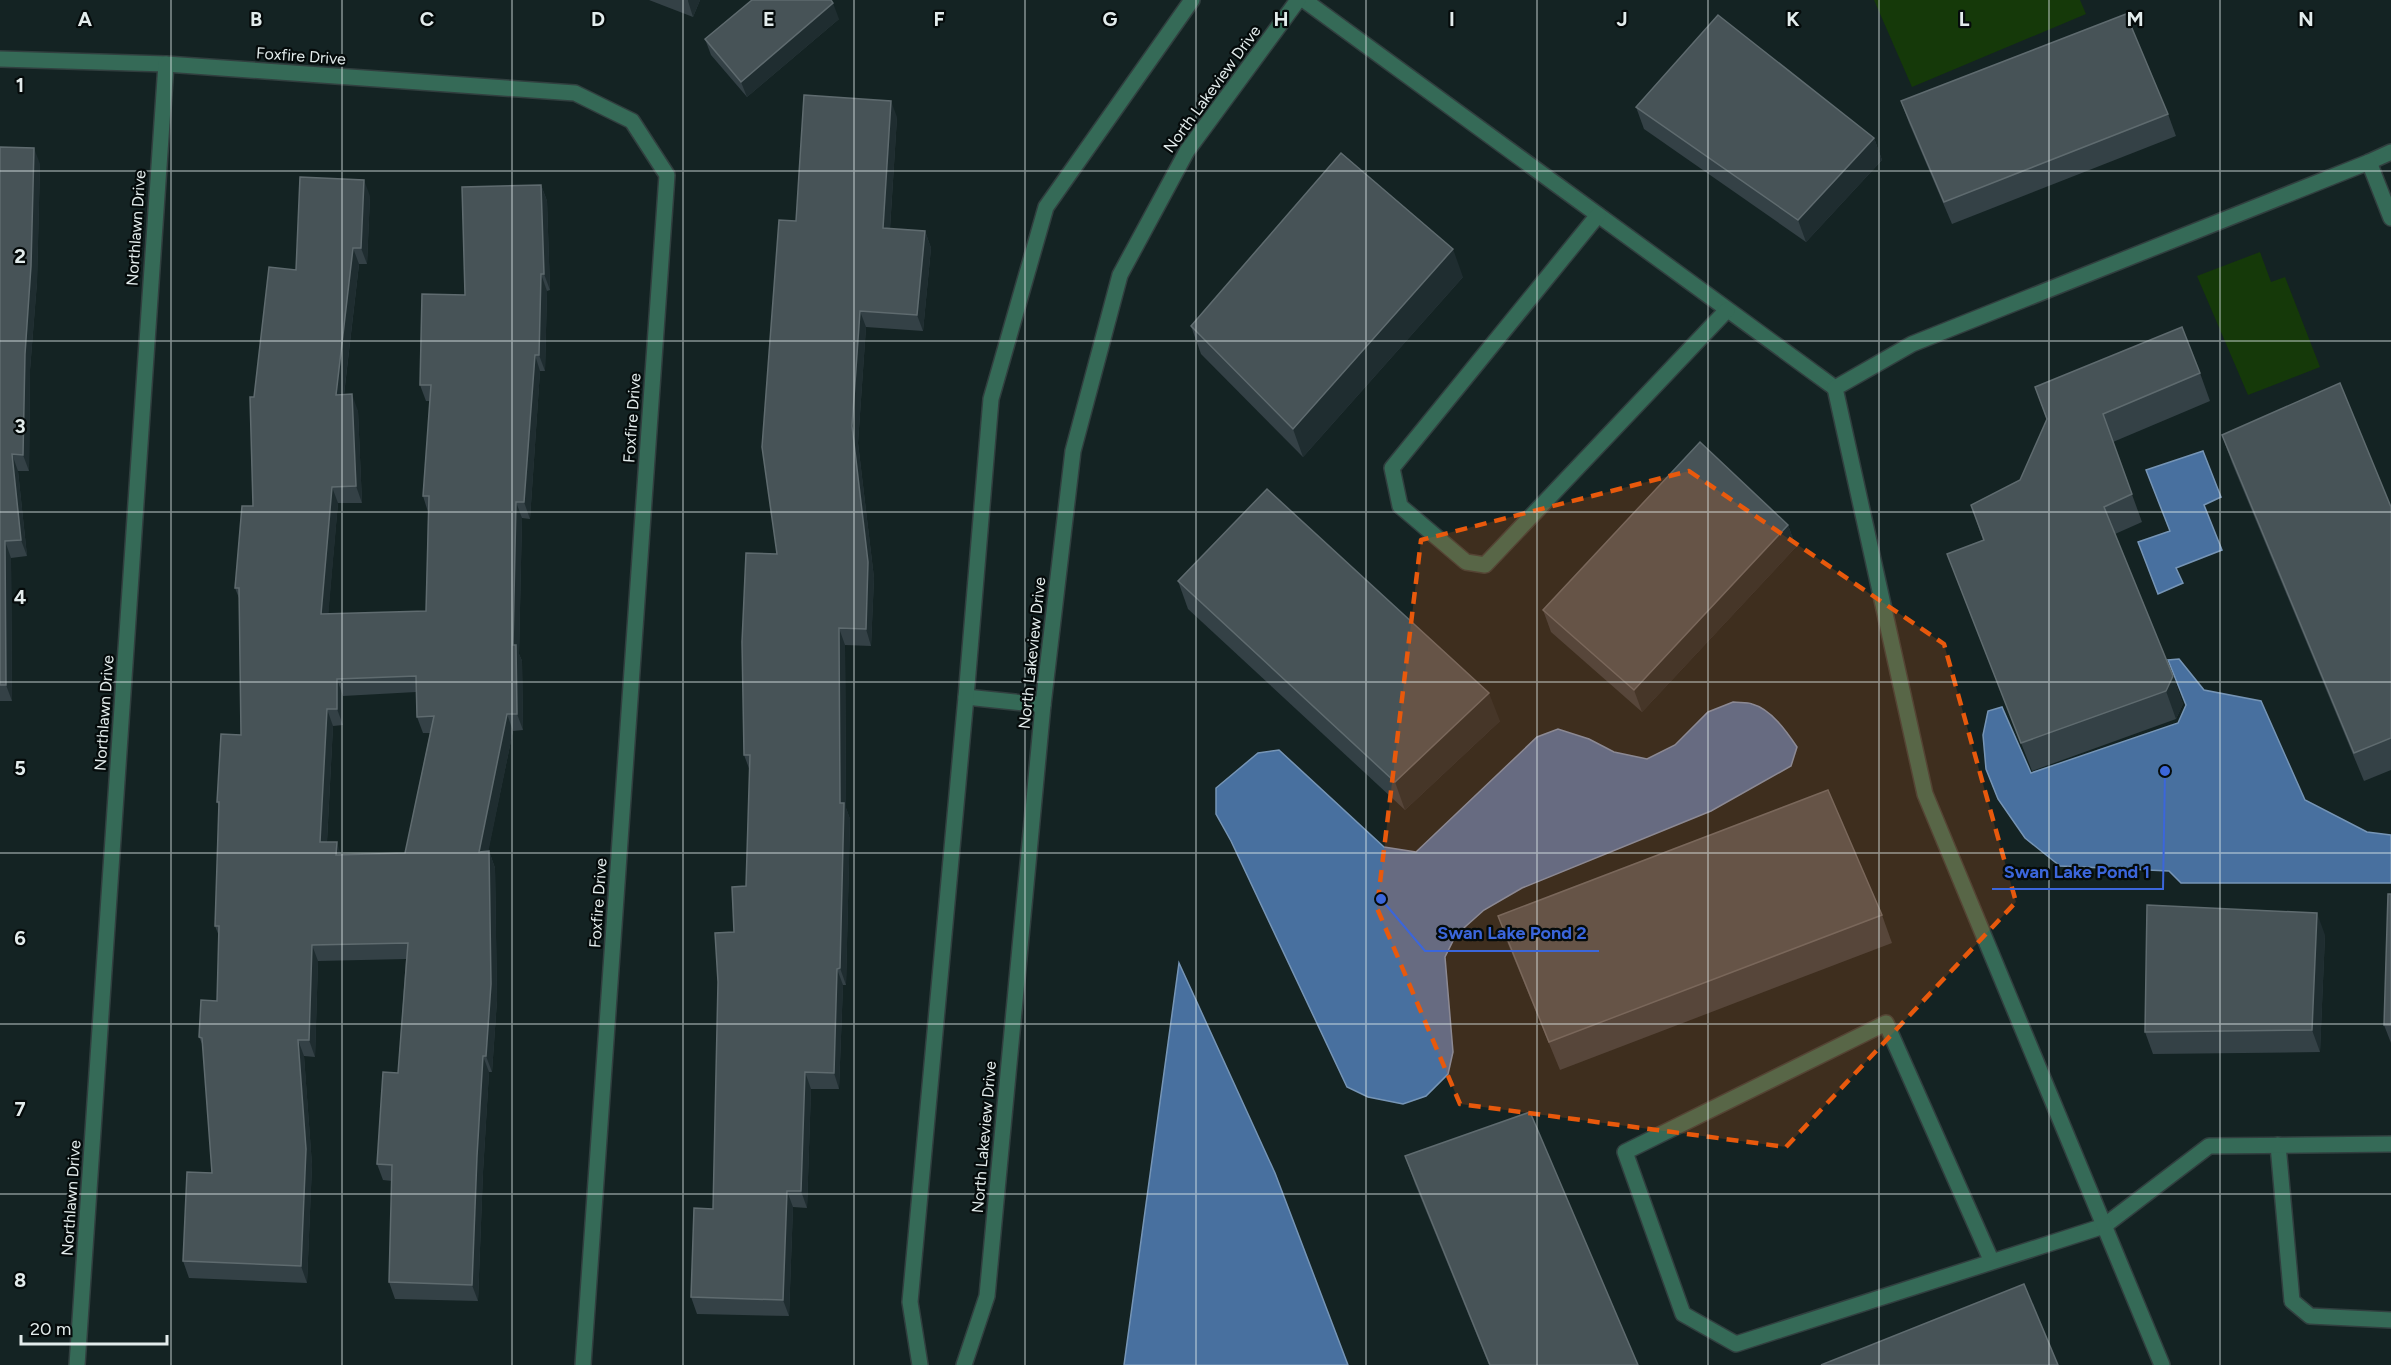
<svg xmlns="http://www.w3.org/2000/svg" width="2391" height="1365" font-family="Figtree,sans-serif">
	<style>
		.green { fill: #153909 }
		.water { fill: #48709f; stroke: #7695b6; stroke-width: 1.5 }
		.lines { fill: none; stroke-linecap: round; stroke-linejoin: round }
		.minor-casing { stroke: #313f3f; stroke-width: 18 }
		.minor { stroke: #356a57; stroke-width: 15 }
		.wall { fill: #344146; fill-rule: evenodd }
		.shaded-wall { fill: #1f2d30 }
		.building { fill: #475357; stroke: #5f6b6f; stroke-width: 1.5; fill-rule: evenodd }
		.marked { fill: #e8590c; fill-opacity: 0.2; stroke: #e8590c; stroke-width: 4.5; stroke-dasharray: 12 8; stroke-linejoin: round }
		.grid { fill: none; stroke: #e3ecec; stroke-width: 1.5; stroke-opacity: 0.55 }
		.labels { text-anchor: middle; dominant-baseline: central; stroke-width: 4.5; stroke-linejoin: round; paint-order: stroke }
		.street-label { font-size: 16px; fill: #e3ecec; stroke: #050b0b }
		.grid-label { font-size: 20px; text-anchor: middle; font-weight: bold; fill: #e3ecec; stroke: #050b0b; stroke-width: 4.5; stroke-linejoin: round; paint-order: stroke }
		.leader { fill: none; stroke: #3b66db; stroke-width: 2 }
		.callout-dot { fill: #3b66db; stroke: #050b0b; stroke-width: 2 }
		.callout-label { font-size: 18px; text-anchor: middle; font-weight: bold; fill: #3b66db; stroke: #050b0b; stroke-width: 4.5; stroke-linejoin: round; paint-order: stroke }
	</style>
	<rect width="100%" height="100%" fill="#142323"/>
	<!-- green -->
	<g class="green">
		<polygon points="1874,0 2080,0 2086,14 1912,87"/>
		<polygon points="2260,252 2271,282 2285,277 2320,367 2248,395 2197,276"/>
	</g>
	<!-- water -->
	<g class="water">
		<polygon points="2203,451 2221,497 2204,505 2222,550 2176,568 2183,583 2158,594 2138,542 2170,531 2146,470"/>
		<polygon points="2179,659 2204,690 2261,701 2305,800 2367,832 2391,835 2391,883 2181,883 2169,871 2060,866 2025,838 1998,799 1986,769 1983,735 1988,711 2002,707 2031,773 2178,723 2186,705 2168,660"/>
		<path d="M1733,702C1739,703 1747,702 1752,704C1771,709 1787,732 1797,747L1791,766L1711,811L1522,888L1484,910L1456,935L1445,957L1453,1052L1448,1074L1426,1096L1403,1104L1368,1097L1347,1087L1231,841L1216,814V788L1258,753L1279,750L1384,847L1416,852L1537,737L1558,729L1589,739L1614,752L1647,759L1675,745L1708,712Z"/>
		<polygon points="1179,963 1275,1173 1348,1365 1124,1365"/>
	</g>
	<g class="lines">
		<!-- minor casing -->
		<g class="minor-casing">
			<g id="minor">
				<polyline points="1304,0 1835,388"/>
				<polyline points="0,59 166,64 575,93 632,121 667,175 583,1365"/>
				<polyline points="2369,162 2391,152"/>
				<polyline points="1598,215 1392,468 1400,506 1466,562 1485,565 1727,310"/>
				<polyline points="966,697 1043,705"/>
				<polyline points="2278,1145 2292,1301 2310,1316 2391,1320"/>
				<polyline points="1992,1262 1886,1023 1625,1152 1683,1314 1736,1344 2104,1226 2209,1146 2391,1144"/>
				<polyline points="77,1365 166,64"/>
				<polyline points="920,1365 910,1302 966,697 991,399 1046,207 1192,0"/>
				<polyline points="964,1365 987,1296 1043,705 1073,451 1120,275 1187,151 1298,0"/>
				<polyline points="2162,1365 1925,794 1835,388 1912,344 2369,162 2391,218"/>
			</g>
		</g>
		<!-- minor -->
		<use href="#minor" class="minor"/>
	</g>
	<!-- wall -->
	<g class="wall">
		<polygon points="649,0 700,0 693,17"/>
		<polygon points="839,19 747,97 711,55 705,39"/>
		<polygon points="1901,101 2168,114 2176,136 1952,224 1909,123"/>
		<polygon points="1636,107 1874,138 1882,160 1806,242 1644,129"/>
		<polygon points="897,117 890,229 925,231 931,248 923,331 866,327 858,443 874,578 871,646 845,645 846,808 850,819 846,985 843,985 839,1089 811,1089 807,1208 793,1207 789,1316 697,1314 691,1297 713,1209 734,932 746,886 750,771 744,755 777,554 796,221"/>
		<polygon points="0,147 40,164 37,282 30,370 29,471 18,471 27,556 11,558 12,701 0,701"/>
		<path d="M541,185L547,201L550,290L547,291L545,371H540L530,519L522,518L519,654L522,661L523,730L513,731L488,851H489L495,868L497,1000L492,1072H489L483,1172L478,1301L395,1299L389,1282L392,1181L383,1180L377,1164L398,1073L406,959L318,961L315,1057L304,1056L312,1165L307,1283L189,1278L183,1261L212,1173L203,1046L199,1037L217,1001L219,936L215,926L219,806L217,802L241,735L239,598L235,588L253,506L254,397L296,270L370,196L367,264H359L344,395L358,411L362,503H338L328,614L426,611L428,512L423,496L430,401H426L420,385L465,295ZM416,692L417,717L423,733H430L405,853L341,855L327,842L333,726L343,725V696Z"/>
		<polygon points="1463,277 1303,457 1201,354 1191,326"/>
		<polygon points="2200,373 2210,401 2113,442 2142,522 2115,534 2173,676 2183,704 2176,719 2032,771 1947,554 1983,540 1971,505 2020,480 2047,420 2035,387"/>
		<polygon points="2222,435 2391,507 2391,770 2364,781 2232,463"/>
		<polygon points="1788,525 1796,547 1642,712 1551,632 1543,610"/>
		<polygon points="1178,581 1500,721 1405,810 1188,609"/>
		<polygon points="2391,894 2391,1043 2384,1025"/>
		<polygon points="1882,915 1892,943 1560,1070 1508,944 1498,916"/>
		<polygon points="2325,935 2320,1052 2153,1054 2145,1032"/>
		<polygon points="1405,1156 1638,1365 1489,1365 1415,1184"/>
	</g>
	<!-- shaded-wall -->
	<g class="shaded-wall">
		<polygon points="688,0 700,0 693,17 688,1"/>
		<polygon points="833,3 839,19 747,97 741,82"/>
		<polygon points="891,101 897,117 889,244 883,228"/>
		<polygon points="1874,138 1882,160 1806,242 1798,220"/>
		<polygon points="34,148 40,164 37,282 30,370 29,471 23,455 25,354"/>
		<polygon points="364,180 370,196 367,264 361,248"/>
		<polygon points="541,185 547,201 550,290 544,274"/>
		<polygon points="925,231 931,248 923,331 917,315"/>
		<polygon points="353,248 359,264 342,411 336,395"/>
		<polygon points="1453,249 1463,277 1303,457 1293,429"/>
		<polygon points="541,274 547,291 545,371 539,355"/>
		<polygon points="860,311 866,327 858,443 874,578 871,646 866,629 852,426"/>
		<polygon points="535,355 540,371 530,519 524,502"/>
		<polygon points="352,394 358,411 362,503 356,486"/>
		<polygon points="12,454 18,471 27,556 21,540"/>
		<polygon points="332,487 338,503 327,630 321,614"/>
		<polygon points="516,502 522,518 519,654 522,661 523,730 517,714 513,645"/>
		<polygon points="1788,525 1796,547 1642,712 1634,690"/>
		<polygon points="5,541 11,558 12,701 6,685"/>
		<polygon points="839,628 845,645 846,808 850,819 846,985 840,968 840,803"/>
		<polygon points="2173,676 2183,704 2176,719 2166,691"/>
		<polygon points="337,679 343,696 343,725 337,709"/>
		<polygon points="1489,693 1500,721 1405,810 1395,782"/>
		<polygon points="327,709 333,726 326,858 320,842"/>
		<polygon points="507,714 513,731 485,868 479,852"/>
		<polygon points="337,842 342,858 336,855"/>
		<polygon points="489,851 495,868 497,1000 492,1072 486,1056"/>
		<polygon points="2317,913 2325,935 2320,1052 2312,1030"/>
		<polygon points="312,945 318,961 315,1057 309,1040"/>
		<polygon points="837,969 843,985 839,1089 834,1073"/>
		<polygon points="298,1040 304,1056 312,1165 307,1283 301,1266"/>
		<polygon points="483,1056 489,1072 483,1172 478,1301 472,1285 477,1156"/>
		<polygon points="805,1072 811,1089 807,1208 801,1191"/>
		<polygon points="787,1191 793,1207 789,1316 783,1300"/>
	</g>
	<!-- building -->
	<g class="building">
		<polygon points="752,0 831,0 833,3 741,82 705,39"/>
		<polygon points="2126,14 2168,114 1944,202 1901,101"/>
		<polygon points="1718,15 1874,138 1798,220 1636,107"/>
		<polygon points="804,95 891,101 883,228 925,231 917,315 860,311 852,426 868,562 866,629 839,628 840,803 844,803 840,968 837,969 834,1073 805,1072 801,1191 787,1191 783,1300 691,1297 694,1208 713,1209 718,982 715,933 734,932 732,887 746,886 750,755 744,755 742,642 746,553 777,554 762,447 779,220 796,221"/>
		<polygon points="0,147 34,148 31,266 25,354 23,455 12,454 21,540 5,541 6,685 0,685"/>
		<polygon points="1341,153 1453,249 1293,429 1191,326"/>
		<path d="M300,177L364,180L361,248H353L336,395L352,394L356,486L332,487L321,614L426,611L429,496H423L431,385H420L422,294L465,295L462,187L541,185L544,274H541L539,355H535L524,502H516L513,645H516L517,714H507L479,852L489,851L491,984L486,1056H483L477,1156L472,1285L389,1282L392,1165L377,1164L383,1072L398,1073L408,943L312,945L309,1040H298L306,1149L301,1266L183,1261L187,1172L212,1173L202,1038L199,1037L201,1000L217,1001L219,926H215L219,802H217L221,734L241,735L239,588H235L242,506H253L250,397H254L269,267L296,270ZM416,676L417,717L434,716L405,853L336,855L337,842H320L327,709H337V679Z"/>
		<polygon points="2182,327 2200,373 2103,414 2132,494 2104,507 2173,676 2166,691 2021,743 1947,554 1984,540 1971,505 2020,480 2047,419 2035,387"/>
		<polygon points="2340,383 2391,507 2391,738 2354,753 2222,435"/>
		<polygon points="1700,442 1788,525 1634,690 1543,610"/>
		<polygon points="1267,489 1489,693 1395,782 1178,581"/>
		<polygon points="1828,790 1882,915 1549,1042 1498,916"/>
		<polygon points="2388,894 2391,894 2391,1025 2384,1025"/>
		<polygon points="2147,905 2317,913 2312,1030 2145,1032"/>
		<polygon points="1530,1112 1638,1365 1490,1365 1405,1156"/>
		<polygon points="2024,1284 2058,1365 1821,1365"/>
	</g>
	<!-- marked area -->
	<path class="marked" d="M1689,471L1944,644L2016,902L1786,1147L1460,1104L1377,908L1421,540Z"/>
	<!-- grid -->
	<path class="grid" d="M171,0V1365M342,0V1365M512,0V1365M683,0V1365M854,0V1365M1025,0V1365M1196,0V1365M1366,0V1365M1537,0V1365M1708,0V1365M1879,0V1365M2049,0V1365M2220,0V1365M0,171H2391M0,341H2391M0,512H2391M0,682H2391M0,853H2391M0,1024H2391M0,1194H2391"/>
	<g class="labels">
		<!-- street labels -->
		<g class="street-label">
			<text transform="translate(301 56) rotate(4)">Foxfire Drive</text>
			<text transform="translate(1212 89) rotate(-54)">North Lakeview Drive</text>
			<text transform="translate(136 228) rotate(-86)">Northlawn Drive</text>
			<text transform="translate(632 418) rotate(-86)">Foxfire Drive</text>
			<text transform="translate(1032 653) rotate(-84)">North Lakeview Drive</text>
			<text transform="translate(104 713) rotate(-86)">Northlawn Drive</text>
			<text transform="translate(598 903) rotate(-86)">Foxfire Drive</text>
			<text transform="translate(984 1137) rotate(-85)">North Lakeview Drive</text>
			<text transform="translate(71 1198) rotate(-86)">Northlawn Drive</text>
		</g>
	</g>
	<g class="grid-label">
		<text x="85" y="26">A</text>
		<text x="256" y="26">B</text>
		<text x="427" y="26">C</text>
		<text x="598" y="26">D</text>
		<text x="769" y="26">E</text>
		<text x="939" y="26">F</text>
		<text x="1110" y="26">G</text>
		<text x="1281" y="26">H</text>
		<text x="1452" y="26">I</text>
		<text x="1622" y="26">J</text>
		<text x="1793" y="26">K</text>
		<text x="1964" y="26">L</text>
		<text x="2135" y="26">M</text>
		<text x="2306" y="26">N</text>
		<text x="20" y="92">1</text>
		<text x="20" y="263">2</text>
		<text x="20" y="433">3</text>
		<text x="20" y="604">4</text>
		<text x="20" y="775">5</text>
		<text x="20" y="945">6</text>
		<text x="20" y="1116">7</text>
		<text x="20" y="1287">8</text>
	</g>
	<!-- callouts -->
	<path class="leader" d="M2165 771L2163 889H1992M1381 899L1425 951H1599"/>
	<g class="callout-dot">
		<circle cx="2165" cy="771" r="6"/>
		<circle cx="1381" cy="899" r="6"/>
	</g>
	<g class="callout-label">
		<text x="2077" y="878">Swan Lake Pond 1</text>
		<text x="1512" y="939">Swan Lake Pond 2</text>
	</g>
	<!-- scale -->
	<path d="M21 1335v9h146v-9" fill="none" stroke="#e3ecec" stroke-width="3"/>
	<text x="30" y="1335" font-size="18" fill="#e3ecec" stroke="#050b0b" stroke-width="4.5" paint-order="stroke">20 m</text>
</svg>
